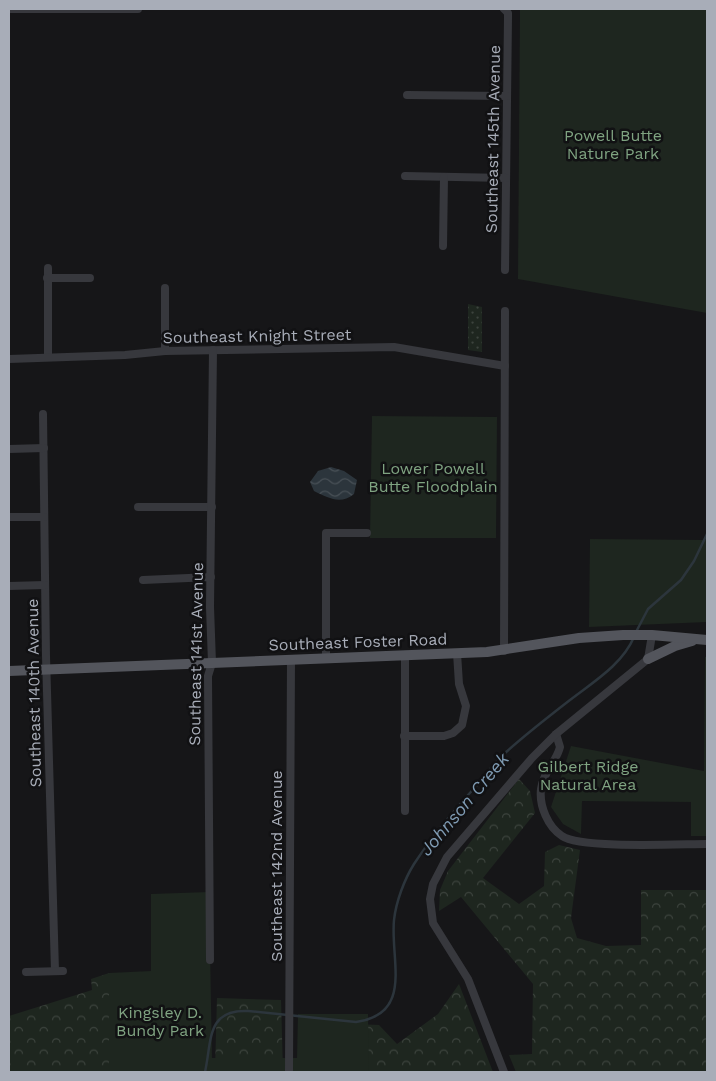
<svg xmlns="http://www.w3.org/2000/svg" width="716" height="1081" font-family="'Work Sans',sans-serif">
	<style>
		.grass { fill: url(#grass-dots) }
		.forest { fill: url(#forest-crowns) }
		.green { fill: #1e261f }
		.water { fill: url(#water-waves) }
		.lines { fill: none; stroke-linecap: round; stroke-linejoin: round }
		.stream { stroke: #2c353c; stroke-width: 2.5 }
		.minor { stroke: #37383d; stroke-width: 8 }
		.major { stroke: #53555c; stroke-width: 10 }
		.labels { text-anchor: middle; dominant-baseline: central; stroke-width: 5; stroke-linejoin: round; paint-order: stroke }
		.park-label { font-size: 16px; fill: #7fa381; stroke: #111113 }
		.street-label { font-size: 16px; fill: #a8adb8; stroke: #111113 }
		.water-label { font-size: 18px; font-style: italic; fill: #7f9bb3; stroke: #111113 }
	</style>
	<defs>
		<pattern id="grass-dots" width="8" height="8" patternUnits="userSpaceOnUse" patternTransform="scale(1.25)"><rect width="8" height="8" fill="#1e261f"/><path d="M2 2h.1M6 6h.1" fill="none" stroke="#3c433d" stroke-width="1.8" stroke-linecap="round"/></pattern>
		<pattern id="forest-crowns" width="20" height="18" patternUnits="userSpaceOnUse" patternTransform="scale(1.25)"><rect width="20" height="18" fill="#1e261f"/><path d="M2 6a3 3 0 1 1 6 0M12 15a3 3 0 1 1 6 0" fill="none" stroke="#3c433d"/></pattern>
		<pattern id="water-waves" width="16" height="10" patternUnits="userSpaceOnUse" patternTransform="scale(1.25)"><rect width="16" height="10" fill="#2c353c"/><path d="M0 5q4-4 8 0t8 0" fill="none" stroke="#485056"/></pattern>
	</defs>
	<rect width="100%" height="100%" fill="#161618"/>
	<!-- grass -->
	<polygon class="grass" points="468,304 482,307 482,352 468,350"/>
	<!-- forest -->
	<g class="forest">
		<polygon points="519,779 530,791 535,813 483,878 519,904 544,886 545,852 559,845 580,850 571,918 577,938 606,946 641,945 641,890 707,890 707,1072 516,1072 509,1055 532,1054 533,984 461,897 439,911 440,890 448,871"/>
		<polygon points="109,973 109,1072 9,1072 9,1016 92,990 91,979"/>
		<polygon points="459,984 493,1072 329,1072 331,1023 379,1025 397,1044 438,1014"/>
		<polygon points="217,998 281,1000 283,1072 215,1072"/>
	</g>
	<!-- green -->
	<g class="green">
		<polygon points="520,9 707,9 707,313 518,279"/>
		<polygon points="372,416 497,417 496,538 370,538"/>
		<polygon points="590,539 707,540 707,622 589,627"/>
		<polygon points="705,657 707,657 707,836 691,836 691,802 582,801 581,834 563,824 551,807 571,746 704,771"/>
		<polygon points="209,892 212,1058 297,1058 298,1014 368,1014 369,1072 109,1072 109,973 151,971 151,894"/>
	</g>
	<!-- water -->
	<path class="water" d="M331,467L344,471L357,480L354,494C340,505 329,498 314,491L310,482L318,471Z"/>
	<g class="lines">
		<!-- stream -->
		<g class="stream">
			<polyline points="636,632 648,609 681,580 694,561 707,534"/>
			<path d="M205,1072C212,1041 206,1009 248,1011L356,1022C414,1014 390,960 394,920C396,902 404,880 414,864C433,835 455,809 478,784C487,773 495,762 505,753C526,734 548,717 570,700C593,682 622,665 634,637"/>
		</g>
		<!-- minor -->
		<g class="minor">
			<polyline points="9,9 138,9"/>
			<polyline points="504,9 508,13 508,17 505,270"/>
			<polyline points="407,95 507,96"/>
			<polyline points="405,176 506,178"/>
			<polyline points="443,246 444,177"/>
			<polyline points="48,268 48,357"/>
			<polyline points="47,278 90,278"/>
			<polyline points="165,351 165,288"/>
			<polyline points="9,359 125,355 165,351 394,347 505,366"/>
			<polyline points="43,414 46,656 55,971"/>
			<polyline points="9,449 44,448"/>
			<polyline points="138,507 212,507"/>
			<polyline points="9,517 44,517"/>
			<polyline points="143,580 211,577"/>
			<polyline points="9,586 45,585"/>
			<polyline points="504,651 505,311"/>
			<polyline points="405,655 405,811"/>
			<polyline points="326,658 326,533 367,533"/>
			<path d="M556,734L560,747C556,763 543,772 541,789C539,806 548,827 562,836C580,849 680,844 707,844"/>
			<polyline points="404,736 444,736 453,733 462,725 466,706 459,684 457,653"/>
			<polyline points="210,960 208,676 212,663 210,607 213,350"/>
			<polyline points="26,972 63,971"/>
			<polyline points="289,1072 291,659"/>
			<polyline points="504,1072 468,979 433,923 430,899 433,884 447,857 532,758 556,734 648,659 652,635"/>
		</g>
		<!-- major -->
		<g class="major">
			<polyline points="648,659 675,646 692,641"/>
			<polyline points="9,671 487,652 579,638 623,635 652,635 707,640"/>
		</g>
	</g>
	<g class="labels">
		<!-- park labels -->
		<g class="park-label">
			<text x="613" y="135">Powell Butte<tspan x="613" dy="18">Nature Park</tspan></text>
			<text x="433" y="468">Lower Powell<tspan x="433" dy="18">Butte Floodplain</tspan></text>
			<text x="588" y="766">Gilbert Ridge<tspan x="588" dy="18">Natural Area</tspan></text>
			<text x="160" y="1012">Kingsley D.<tspan x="160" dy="18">Bundy Park</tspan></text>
		</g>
		<!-- street labels -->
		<g class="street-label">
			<text transform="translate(493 139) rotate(-89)">Southeast 145th Avenue</text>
			<text transform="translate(257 336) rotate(-1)">Southeast Knight Street</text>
			<text transform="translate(358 642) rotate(-2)">Southeast Foster Road</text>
			<text transform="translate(196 654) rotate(-89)">Southeast 141st Avenue</text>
			<text transform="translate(34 693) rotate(-91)">Southeast 140th Avenue</text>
			<text transform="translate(276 866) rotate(-90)">Southeast 142nd Avenue</text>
		</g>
		<!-- water labels -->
		<g class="water-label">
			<text transform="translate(464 804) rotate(-50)">Johnson Creek</text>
		</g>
	</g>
	<!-- border -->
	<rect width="716" height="1081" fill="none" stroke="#a8adb8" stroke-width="20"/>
</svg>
